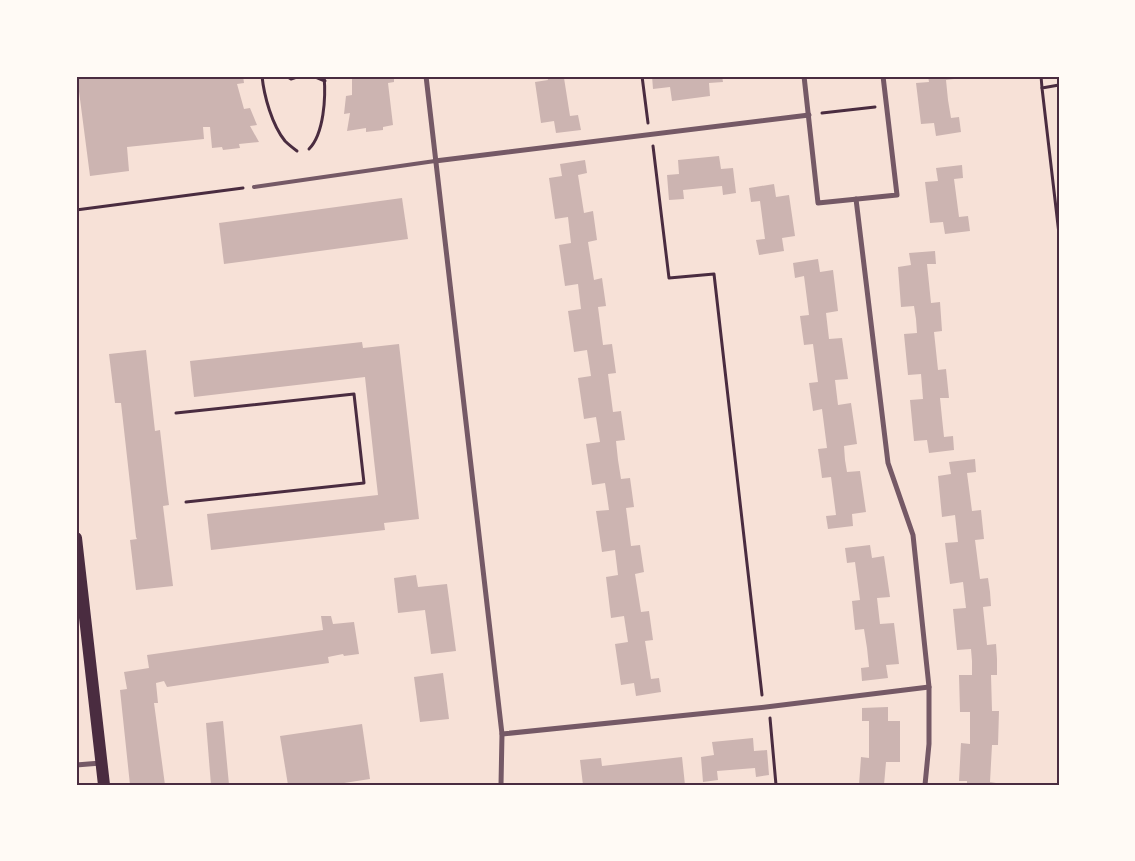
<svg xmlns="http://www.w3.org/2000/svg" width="1135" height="861" font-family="'Space Grotesk',sans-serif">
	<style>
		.building { fill: #ccb4b1 }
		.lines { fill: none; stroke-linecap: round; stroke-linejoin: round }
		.path { stroke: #4a2c40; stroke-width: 3 }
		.service { stroke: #755966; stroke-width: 4 }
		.minor { stroke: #755966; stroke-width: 5 }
		.primary { stroke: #4a2c40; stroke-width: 12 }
		.neatline { fill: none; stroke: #4a2c40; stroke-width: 2 }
	</style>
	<rect width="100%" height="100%" fill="#f7e1d7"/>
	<!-- building -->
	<g class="building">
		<polygon points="77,76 243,76 244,83 237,84 244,109 250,108 257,125 250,126 259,142 239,144 240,148 223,150 222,147 212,148 210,127 203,127 204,139 127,147 129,171 90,176"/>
		<polygon points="352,76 394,76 394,82 388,83 393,125 383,127 383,130 366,132 366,128 347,131 350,113 344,114 346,96 352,95"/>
		<polygon points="547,76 570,76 564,78 570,116 578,115 581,130 556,133 554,121 541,123 535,82 548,80"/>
		<polygon points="652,76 722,76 723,82 709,83 710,96 672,101 670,87 653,89"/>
		<polygon points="928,76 954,76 954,79 946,80 948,100 951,118 959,117 961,132 936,136 934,123 921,124 916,83 929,82"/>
		<polygon points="719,156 721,169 733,168 736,193 723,195 722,186 683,190 684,199 669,200 667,175 679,174 678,160"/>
		<polygon points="585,160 587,173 578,175 584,213 593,211 597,240 588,242 594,280 602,278 606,306 598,307 603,345 612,344 616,373 608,374 613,412 621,411 625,440 616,441 618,460 621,479 630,478 634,507 626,508 631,546 640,545 644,572 635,574 641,612 649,611 653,640 645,641 651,679 659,678 661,692 636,696 634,683 621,685 615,644 628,642 624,616 611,618 606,577 618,575 615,550 602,552 596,511 609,510 607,496 605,483 592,485 586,444 600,442 596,417 584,419 578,378 591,376 587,350 574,352 568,311 581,309 578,284 565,286 559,245 571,243 568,217 555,219 549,178 562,176 560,164"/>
		<polygon points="962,165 963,178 954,179 959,217 968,216 970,231 945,234 943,222 930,223 925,182 938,181 936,168"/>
		<polygon points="774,184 776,197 789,195 795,236 782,238 784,251 759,255 756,240 765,239 760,201 751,202 749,188"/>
		<polygon points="402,198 408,239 224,264 219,223"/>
		<polygon points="935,251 936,264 927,264 931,303 940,302 942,331 934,332 938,370 946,369 949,398 940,398 942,418 944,437 953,436 954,450 929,453 927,440 914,441 910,400 923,399 921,374 908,375 904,334 917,333 916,319 914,306 901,307 898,267 911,265 909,253"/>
		<polygon points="818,259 820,272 833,270 838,311 826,313 829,339 842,338 848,379 835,380 838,405 851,403 857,444 844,446 845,460 847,472 860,471 866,512 852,514 853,526 828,529 826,516 836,515 831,477 822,478 820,463 818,449 827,448 822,409 813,411 809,383 818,382 813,344 804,345 800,316 809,315 804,276 795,278 793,263"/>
		<polygon points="362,342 363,348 399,344 419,519 384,523 385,530 211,550 207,514 378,495 374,460 365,377 194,397 190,361"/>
		<polygon points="146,350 155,431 160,430 167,490 169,505 163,506 173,586 136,590 130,540 137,539 136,537 121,403 115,403 109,354"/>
		<polygon points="975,459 976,472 967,473 972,511 981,510 984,539 975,540 980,579 988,578 990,592 991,606 983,607 987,645 996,644 997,659 997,675 991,675 992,711 999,711 998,745 992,745 990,782 996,783 995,785 967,785 967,781 959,781 961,743 970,744 970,712 960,712 959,675 972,675 972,661 971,649 957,650 953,609 966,608 963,582 950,584 945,543 958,542 955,515 942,517 938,476 951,474 949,462"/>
		<polygon points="870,545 872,558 884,556 890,597 877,598 880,624 894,623 899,664 886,665 888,678 862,681 861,668 869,667 867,648 864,629 855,630 852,601 860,600 855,562 847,563 845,548"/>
		<polygon points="416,575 418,587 447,584 456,651 431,654 425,610 398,613 394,578"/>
		<polygon points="321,616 331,616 333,624 354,622 359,654 344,656 343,654 328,657 329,663 167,687 164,681 156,683 158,703 154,703 165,785 130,785 120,690 127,689 124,672 149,668 147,655 323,630"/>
		<polygon points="443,673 449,719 420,722 414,677"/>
		<polygon points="888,707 888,721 900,721 900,762 886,762 884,785 859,785 861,757 869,758 869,721 862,721 862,708"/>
		<polygon points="223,721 229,785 211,785 206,723"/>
		<polygon points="362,724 370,779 331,785 288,785 280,736"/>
		<polygon points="753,738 754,751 767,750 769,775 756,777 755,768 717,771 718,780 703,782 701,757 714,755 712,742"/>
		<polygon points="682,757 685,785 583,785 580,760 601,758 602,766"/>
	</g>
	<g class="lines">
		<!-- path -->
		<g class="path">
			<path d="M262,76C264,96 272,125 285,141C288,144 293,148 297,151"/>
			<polyline points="286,76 291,79 300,76"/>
			<polyline points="313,76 325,81"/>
			<polyline points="642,76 648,123"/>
			<polyline points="1041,76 1042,88"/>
			<polyline points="1059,85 1042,88 1059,234"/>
			<polyline points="822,113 875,107"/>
			<polyline points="653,146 669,278 714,274 762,695"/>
			<path d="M309,149C324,134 326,97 324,76"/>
			<polyline points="76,210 243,188"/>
			<polyline points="176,413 354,394 364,483 186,502"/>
			<polyline points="770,718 776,785"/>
		</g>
		<!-- service -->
		<polyline class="service" points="254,187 435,161"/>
		<!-- minor -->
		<g class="minor">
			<polyline points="426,76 502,734 501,785"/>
			<polyline points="804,76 818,203 897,195 883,76"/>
			<polyline points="435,161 809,115"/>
			<polyline points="856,199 888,463 913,535 929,687 929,744 925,785"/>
			<polyline points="502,734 766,707 929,687"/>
			<polyline points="76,765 101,763"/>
		</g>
		<!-- primary -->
		<polyline class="primary" points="76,538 104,785"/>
	</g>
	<!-- border -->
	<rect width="1135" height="861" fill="none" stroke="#fffaf5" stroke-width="155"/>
	<rect x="78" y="78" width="980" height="706" class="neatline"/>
</svg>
